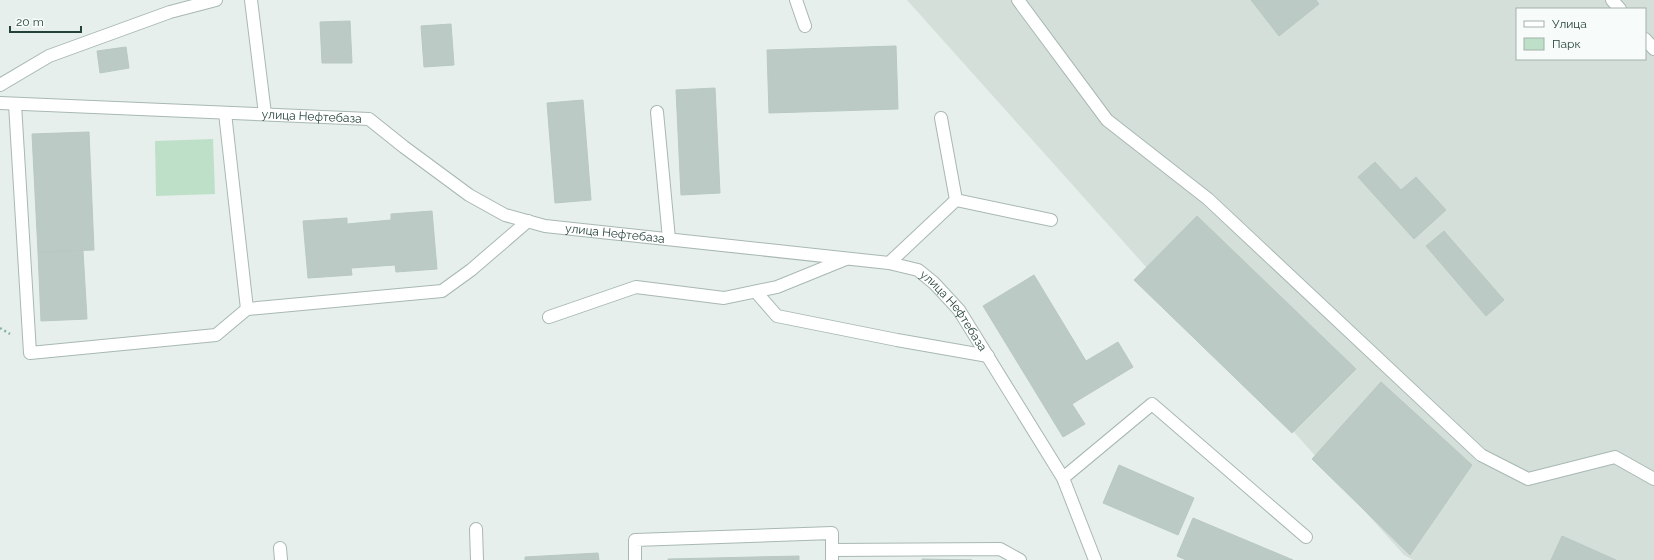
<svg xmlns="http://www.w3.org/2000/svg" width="1654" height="560" font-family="Raleway,sans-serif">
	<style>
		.built { fill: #d4dfda; fill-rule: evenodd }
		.green { fill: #bfe0c8 }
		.building { fill: #bbcac4; stroke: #b8c9c2 }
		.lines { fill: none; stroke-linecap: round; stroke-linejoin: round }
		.minor-casing { stroke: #a8b8b2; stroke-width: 14 }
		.path { stroke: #86b3a5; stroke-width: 2.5; stroke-dasharray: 2 3; stroke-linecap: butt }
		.minor { stroke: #fff; stroke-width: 12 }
		.labels { text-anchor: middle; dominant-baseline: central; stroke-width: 3.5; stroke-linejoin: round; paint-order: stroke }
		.street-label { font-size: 12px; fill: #24423a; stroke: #f7fbf9 }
	</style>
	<rect width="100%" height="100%" fill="#e6efeb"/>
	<!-- built -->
	<path class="built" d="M907,0H1654V560H1413L1404,555ZM1517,9H1645V59H1517Z"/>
	<!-- green -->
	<polygon class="green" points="213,139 215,194 156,196 155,141"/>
	<!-- building -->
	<g class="building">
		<polygon points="1251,0 1316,0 1319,4 1279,36"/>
		<polygon points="350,21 352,63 322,63 320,22"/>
		<polygon points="451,24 454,65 424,67 421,26"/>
		<polygon points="896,46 898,109 769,113 767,50"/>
		<polygon points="126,47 129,68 100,73 97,51"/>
		<polygon points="715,88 720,193 681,195 676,90"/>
		<polygon points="583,100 591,200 555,203 547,103"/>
		<polygon points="89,132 94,250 38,252 32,134"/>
		<polygon points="1375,162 1401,190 1416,177 1446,210 1414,239 1358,177"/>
		<polygon points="432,211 437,269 396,272 395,265 351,268 352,275 308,278 303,221 347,218 347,224 391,220 391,214"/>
		<polygon points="1197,216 1356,369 1292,433 1134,280"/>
		<polygon points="1444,231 1504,300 1486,316 1426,246"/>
		<polygon points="83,251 87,319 41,321 38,252"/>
		<polygon points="1034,275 1086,361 1118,342 1133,367 1072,404 1085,424 1063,437 983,306"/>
		<polygon points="1381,382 1472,465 1410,555 1312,459"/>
		<polygon points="1119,465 1194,498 1178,535 1103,503"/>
		<polygon points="1193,518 1293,560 1186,560 1177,556"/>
		<polygon points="1562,536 1616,560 1551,560"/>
		<polygon points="598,553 599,560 525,560 525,557"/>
		<polygon points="799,556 799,560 668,560 668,559"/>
		<polygon points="922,559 972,560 922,560"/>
	</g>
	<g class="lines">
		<!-- minor casing -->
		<g class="minor-casing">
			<g id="minor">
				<polyline points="251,0 265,114"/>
				<polyline points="796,0 805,26"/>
				<polyline points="1018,0 1107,120 1208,199 1481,455 1528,479 1615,457 1654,479"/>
				<polyline points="1612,0 1620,9"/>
				<polyline points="1645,39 1654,49"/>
				<polyline points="0,85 49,56 170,12 216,0"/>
				<path id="s1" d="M0,103L369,119L404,147L469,195L505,215L545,226L889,263L918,270L934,283L959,310L1063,478L1095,560"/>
				<polyline points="15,104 30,353 216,335 247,309 442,291 471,270 528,221"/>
				<polyline points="657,112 669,239"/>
				<polyline points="225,113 247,309"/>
				<polyline points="956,200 1051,220"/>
				<polyline points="889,263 956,200 941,118"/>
				<polyline points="756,292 777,316 897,340 988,356"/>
				<polyline points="549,317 636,287 724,298 777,287 846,259"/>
				<polyline points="1063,478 1152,404 1306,537"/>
				<polyline points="476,529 477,560"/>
				<polyline points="280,548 281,560"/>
				<polyline points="832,550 1000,549 1020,560"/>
				<polyline points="635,560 635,540 832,533 832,560"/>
			</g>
		</g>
		<!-- path -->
		<polyline class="path" points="0,328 10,334"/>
		<!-- minor -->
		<use href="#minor" class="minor"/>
	</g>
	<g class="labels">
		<!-- street labels -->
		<g class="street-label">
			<text stroke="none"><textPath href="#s1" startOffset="312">улица Нефтебаза</textPath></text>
			<text stroke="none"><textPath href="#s1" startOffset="648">улица Нефтебаза</textPath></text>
			<text stroke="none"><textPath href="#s1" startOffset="1008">улица Нефтебаза</textPath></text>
		</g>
	</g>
	<!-- legend -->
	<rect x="1516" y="8" width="130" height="52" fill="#f7fbf9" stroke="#a3b1ad"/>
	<rect x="1524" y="21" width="20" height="6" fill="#ffffff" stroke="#a3b1ad"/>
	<text x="1552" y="28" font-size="12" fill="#24423a">Улица</text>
	<rect x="1524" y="38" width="20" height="12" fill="#bfe0c8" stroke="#a3b1ad"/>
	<text x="1552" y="48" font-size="12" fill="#24423a">Парк</text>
	<!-- scale -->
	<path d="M10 26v6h71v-6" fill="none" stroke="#24423a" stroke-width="2"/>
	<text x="16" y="26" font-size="12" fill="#24423a" stroke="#f7fbf9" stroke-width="3" paint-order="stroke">20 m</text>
</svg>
